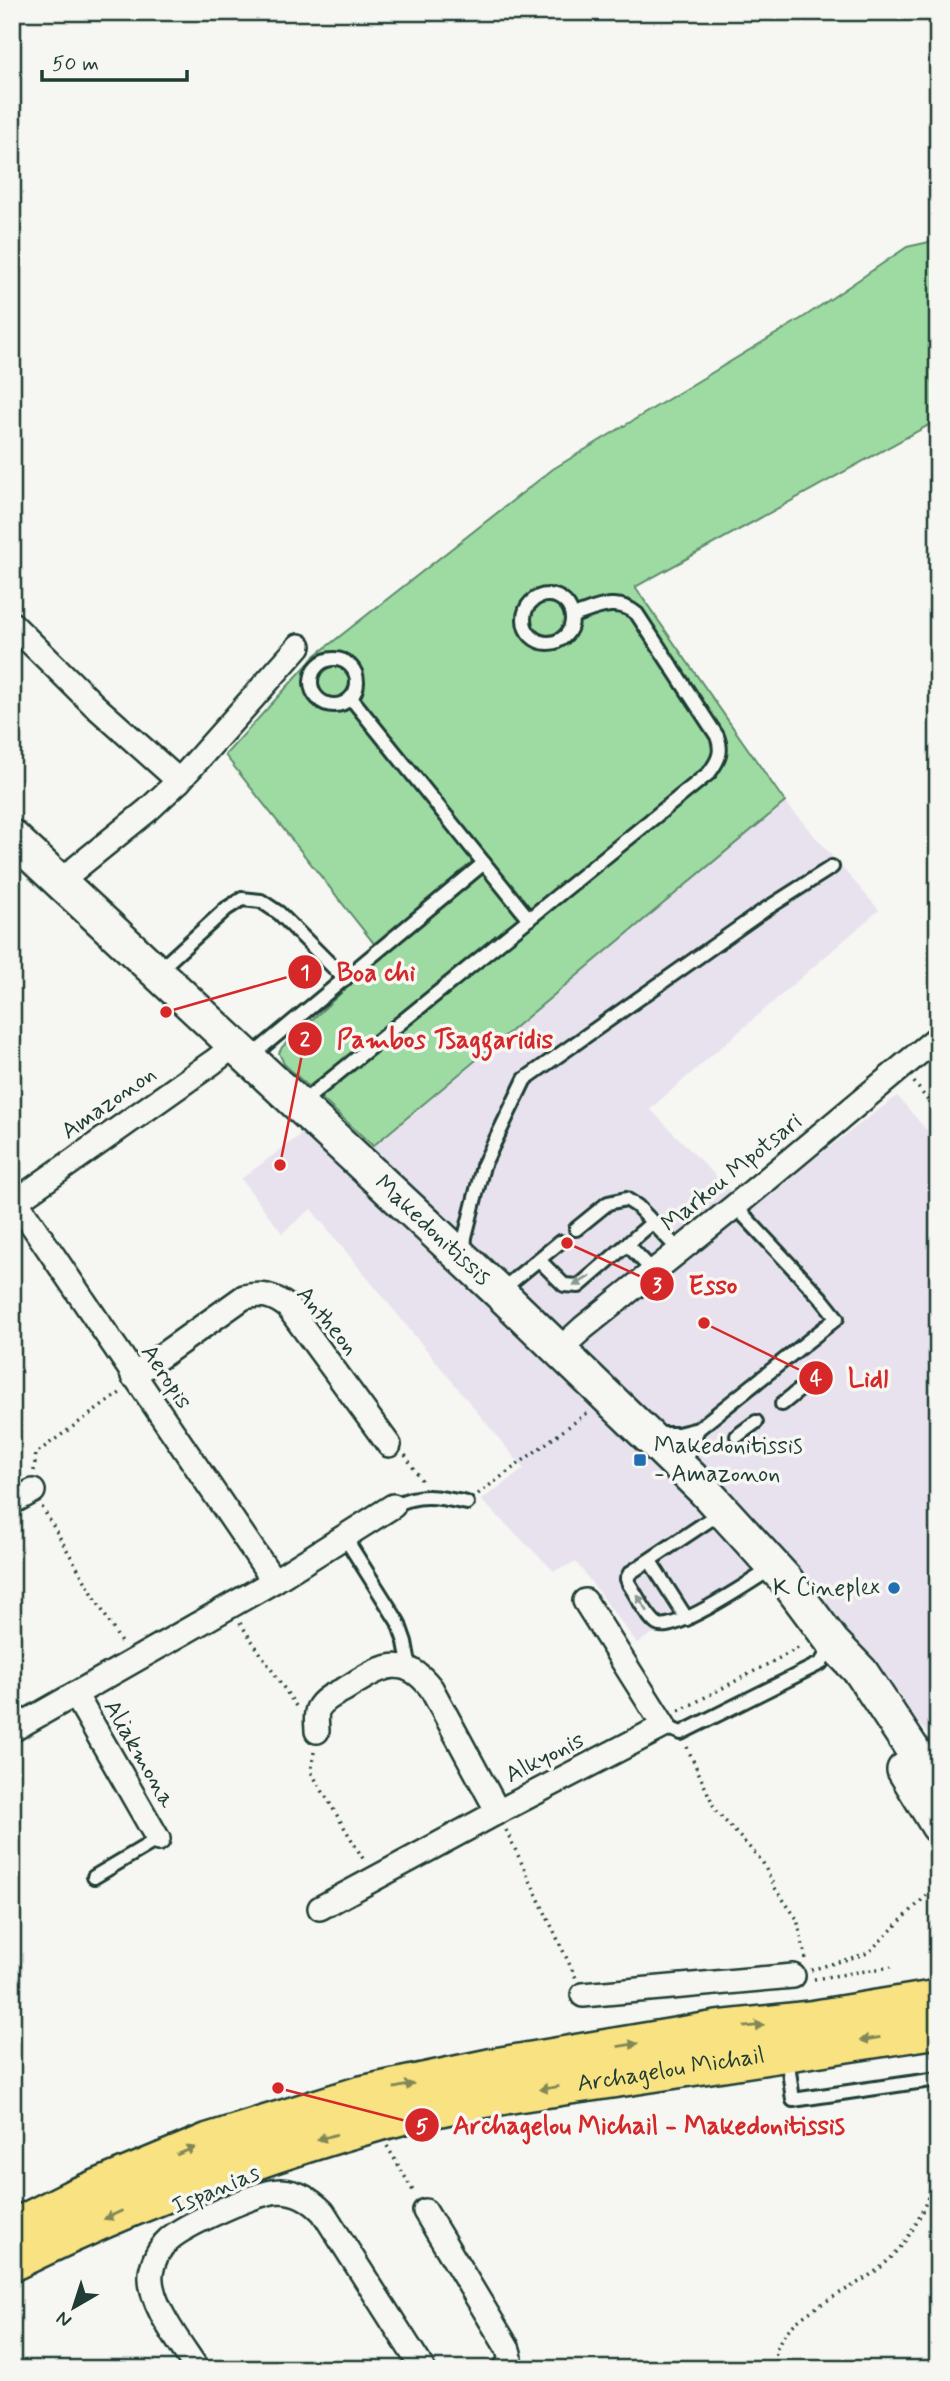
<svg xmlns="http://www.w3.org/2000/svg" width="950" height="2381" font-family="Mynerve,sans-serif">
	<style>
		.built { fill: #e8e2ee }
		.green { fill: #9edba3; stroke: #5e8c6c; stroke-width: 2 }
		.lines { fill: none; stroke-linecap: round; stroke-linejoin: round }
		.service-casing { stroke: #1f3d34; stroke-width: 18 }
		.minor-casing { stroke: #1f3d34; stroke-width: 28 }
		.secondary-casing { stroke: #1f3d34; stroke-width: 38 }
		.primary-casing { stroke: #1f3d34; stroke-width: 42 }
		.path { stroke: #1f3d34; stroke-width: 3.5; stroke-dasharray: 2 5; stroke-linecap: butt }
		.service { stroke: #f6f6f2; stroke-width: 12 }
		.minor { stroke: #f6f6f2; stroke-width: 23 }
		.secondary { stroke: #f6f6f2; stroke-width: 33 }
		.primary { stroke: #f8e281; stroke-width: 37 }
		.oneway { fill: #8a9a93 }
		.oneway2 { fill: #818757 }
		.poi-dot { fill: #1f6fb2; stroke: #f6f6f2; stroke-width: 2.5 }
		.labels { text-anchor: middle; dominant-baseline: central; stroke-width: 7; stroke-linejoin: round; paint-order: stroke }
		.street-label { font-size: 24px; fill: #1f3d34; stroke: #f6f6f2 }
		.poi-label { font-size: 24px; fill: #1f3d34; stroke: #f6f6f2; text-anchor: start }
		.leader { fill: none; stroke: #d62828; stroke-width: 2.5 }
		.callout-dot { fill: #d62828; stroke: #f6f6f2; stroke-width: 2.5 }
		.mark-label { font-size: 21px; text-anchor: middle; font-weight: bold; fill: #fff }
		.callout-label { font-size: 26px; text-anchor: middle; font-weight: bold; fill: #d62828; stroke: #f6f6f2; stroke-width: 7; stroke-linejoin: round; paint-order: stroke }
	</style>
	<rect width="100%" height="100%" fill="#f6f6f2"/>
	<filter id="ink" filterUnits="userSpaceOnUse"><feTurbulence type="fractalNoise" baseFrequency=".0143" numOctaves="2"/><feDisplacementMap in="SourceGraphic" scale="14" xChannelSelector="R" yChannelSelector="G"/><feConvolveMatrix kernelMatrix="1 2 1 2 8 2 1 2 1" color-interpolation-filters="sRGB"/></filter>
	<g filter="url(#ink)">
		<!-- built -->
		<polygon class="built" points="785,802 879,910 650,1109 748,1209 897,1096 938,1143 938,1746 776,1558 637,1643 576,1562 554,1571 481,1500 524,1469 311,1209 282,1233 241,1179 303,1133 347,1172 373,1146"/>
		<!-- green -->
		<polygon class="green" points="938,240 938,420 635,587 785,802 373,1146 284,1064 279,1053 282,1047 383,955 225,755 316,655 553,469 804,317 907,247"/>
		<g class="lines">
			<!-- service casing -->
			<g class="service-casing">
				<g id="service">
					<circle cx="548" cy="619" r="24"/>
					<circle cx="334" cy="682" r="23"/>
					<polyline points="351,698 529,919"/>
					<polyline points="158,971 226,909 242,899 261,901 279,913 345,979"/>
					<polyline points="249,1058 484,863"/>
					<path d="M299,1105L709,773C719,760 723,751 717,736L637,614C617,596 594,609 573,616"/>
					<polyline points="576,1229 608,1203 626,1199 637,1206 679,1250"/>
					<polyline points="628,1245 653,1271"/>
					<polyline points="464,1253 465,1237 483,1166 525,1079 763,911 832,867"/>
					<polyline points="539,1260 564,1285 579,1286 653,1222"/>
					<polyline points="499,1292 560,1242"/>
					<polyline points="782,1404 803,1387"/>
					<polyline points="655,1434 678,1434 698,1429 837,1318 821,1298 735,1206"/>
					<polyline points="737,1436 756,1422"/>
					<polyline points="685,1469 690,1448 698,1429"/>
					<path d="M393,1506C419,1492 439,1497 467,1503"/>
					<path d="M720,1513L630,1573L627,1579L629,1584C636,1594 647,1617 657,1624C672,1635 755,1579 772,1568"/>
					<polyline points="344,1536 398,1622 405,1642 410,1669"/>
					<polyline points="650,1561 687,1619"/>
					<polyline points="664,1726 681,1733 821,1663 832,1645"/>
					<polyline points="94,1877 158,1839"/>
					<polyline points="787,2056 793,2100 938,2079"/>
				</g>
			</g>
			<!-- minor casing -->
			<g class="minor-casing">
				<g id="minor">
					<polyline points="12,624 94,705 179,781"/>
					<polyline points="59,882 148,810 179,781 299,646"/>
					<polyline points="16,1201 274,1581"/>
					<polyline points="12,1204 213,1062 235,1045"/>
					<polyline points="559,1350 583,1328 735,1206 938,1037"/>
					<path d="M133,1376L244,1297C262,1293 273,1295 288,1307L389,1445"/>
					<polyline points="12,1502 33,1491"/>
					<polyline points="75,1694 158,1839"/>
					<polyline points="12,1730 274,1581 393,1506"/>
					<path d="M317,1731C317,1725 315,1715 318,1709C323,1699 335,1694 345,1689C378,1669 402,1650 431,1688L498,1812"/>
					<polyline points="320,1908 498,1812 664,1726 585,1601"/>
					<polyline points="583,1995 793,1976"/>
					<path d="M425,2211L507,2347C510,2355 513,2363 504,2369"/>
					<path d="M197,2369C181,2344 148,2303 151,2273C153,2261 159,2248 168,2240C184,2225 259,2191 281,2191C299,2192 311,2200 323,2212L423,2369"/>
				</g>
			</g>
			<!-- secondary casing -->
			<g class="secondary-casing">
				<g id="secondary">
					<path id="s1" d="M12,837L499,1292L703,1489L786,1580L833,1643L861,1672L938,1788"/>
					<polyline points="904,1770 938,1826"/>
				</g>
			</g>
			<!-- primary casing -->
			<g class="primary-casing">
				<g id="primary">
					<polyline points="12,2229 72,2199 209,2142 361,2095 489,2068 717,2030 810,2020 938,1999"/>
					<path id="s2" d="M12,2262C130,2203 251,2158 378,2122C456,2100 538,2090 618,2078C724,2061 831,2045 938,2029"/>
				</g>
			</g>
			<!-- path -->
			<g class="path">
				<polyline points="914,1082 938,1114"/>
				<polyline points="405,1455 422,1481"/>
				<polyline points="34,1471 36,1453 120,1393"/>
				<polyline points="478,1494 587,1413"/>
				<polyline points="42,1507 123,1646"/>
				<polyline points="240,1623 296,1706"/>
				<polyline points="679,1711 802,1646"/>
				<polyline points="687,1747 716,1811 762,1861 775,1888 797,1919 806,1959"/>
				<polyline points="314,1752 311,1772 365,1862"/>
				<polyline points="506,1830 576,1978"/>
				<polyline points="811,1970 868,1953 938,1884"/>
				<polyline points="814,1979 891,1967"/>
				<polyline points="387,2146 415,2194"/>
				<path d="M776,2369C776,2362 775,2354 777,2348C789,2313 854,2290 881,2267C913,2240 927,2205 938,2166"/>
			</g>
			<!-- service -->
			<use href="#service" class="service"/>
			<!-- minor -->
			<use href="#minor" class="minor"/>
			<!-- secondary -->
			<use href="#secondary" class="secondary"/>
			<!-- primary -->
			<use href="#primary" class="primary"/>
		</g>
		<!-- one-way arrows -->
		<defs><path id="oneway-solid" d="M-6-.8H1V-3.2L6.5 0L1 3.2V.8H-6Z" transform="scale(1.75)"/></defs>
		<g class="oneway">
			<use href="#oneway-solid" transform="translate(582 1281) rotate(149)"/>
			<use href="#oneway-solid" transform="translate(642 1603) rotate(-124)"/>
		</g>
		<g class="oneway2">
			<use href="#oneway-solid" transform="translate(754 2026) rotate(-6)"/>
			<use href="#oneway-solid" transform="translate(870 2039) rotate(171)"/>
			<use href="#oneway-solid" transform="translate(628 2045) rotate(-9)"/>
			<use href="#oneway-solid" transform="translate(404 2086) rotate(-12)"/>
			<use href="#oneway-solid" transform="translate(549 2088) rotate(171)"/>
			<use href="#oneway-solid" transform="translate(327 2137) rotate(164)"/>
			<use href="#oneway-solid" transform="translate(186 2151) rotate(-22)"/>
			<use href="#oneway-solid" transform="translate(113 2215) rotate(155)"/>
		</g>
	</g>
	<!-- markers -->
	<g class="poi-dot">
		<rect x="633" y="1453" width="14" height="14" rx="3.5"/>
		<circle cx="894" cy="1588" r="7"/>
	</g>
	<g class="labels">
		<!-- street labels -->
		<g class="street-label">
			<text transform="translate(109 1103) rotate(-35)">Amazonon</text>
			<text transform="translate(732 1173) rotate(-39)">Markou Mpotsari</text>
			<text stroke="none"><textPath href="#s1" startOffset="576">Makedonitissis</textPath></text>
			<text transform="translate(327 1321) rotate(50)">Antheon</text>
			<text transform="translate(166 1377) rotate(56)">Aeropis</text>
			<text transform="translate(139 1754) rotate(60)">Aliakmona</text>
			<text transform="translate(545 1758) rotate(-27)">Alkyonis</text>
			<text stroke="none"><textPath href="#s2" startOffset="690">Archagelou Michail</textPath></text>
			<text transform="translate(216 2190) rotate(-23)">Ispanias</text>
		</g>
		<!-- poi labels -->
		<g class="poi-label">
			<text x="654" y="1446">Makedonitissis<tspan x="654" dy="28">- Amazonon</tspan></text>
			<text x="880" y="1588" text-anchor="end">K Cineplex</text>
		</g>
	</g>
	<!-- callouts -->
	<path class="leader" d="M166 1012L305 972M280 1165L305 1039M567 1243L657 1284M704 1323L816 1378M278 2088L422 2125"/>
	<g class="callout-dot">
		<circle cx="166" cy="1012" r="7"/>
		<circle cx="280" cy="1165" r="7"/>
		<circle cx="567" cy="1243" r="7"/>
		<circle cx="704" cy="1323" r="7"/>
		<circle cx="278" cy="2088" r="7"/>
		<circle cx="305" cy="972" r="18"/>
		<circle cx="305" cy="1039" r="18"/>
		<circle cx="657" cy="1284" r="18"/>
		<circle cx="816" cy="1378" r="18"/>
		<circle cx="422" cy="2125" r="18"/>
	</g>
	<g class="mark-label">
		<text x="305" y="979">1</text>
		<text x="305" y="1046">2</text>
		<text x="657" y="1292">3</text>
		<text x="816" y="1385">4</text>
		<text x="422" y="2133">5</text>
	</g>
	<g class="callout-label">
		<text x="376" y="981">Boa chi</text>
		<text x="445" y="1048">Pambos Tsaggaridis</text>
		<text x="713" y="1294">Esso</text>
		<text x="868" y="1387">Lidl</text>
		<text x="649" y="2134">Archagelou Michail - Makedonitissis</text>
	</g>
	<!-- margin -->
	<rect width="950" height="2381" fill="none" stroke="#f6f6f2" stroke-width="42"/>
	<rect x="21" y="21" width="908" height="2339" fill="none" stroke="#1f3d34" stroke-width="2.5" filter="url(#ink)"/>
	<!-- north arrow -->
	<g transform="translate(74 2307) rotate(219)" stroke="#f6f6f2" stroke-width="5" paint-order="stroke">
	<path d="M0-5L12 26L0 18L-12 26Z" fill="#1f3d34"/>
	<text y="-10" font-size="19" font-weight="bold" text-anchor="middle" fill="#1f3d34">N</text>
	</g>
	<!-- scale -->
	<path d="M42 70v10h145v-10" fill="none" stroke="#1f3d34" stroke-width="3.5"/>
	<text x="52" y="70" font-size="21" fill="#1f3d34" stroke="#f6f6f2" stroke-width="5" paint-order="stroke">50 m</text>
</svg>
